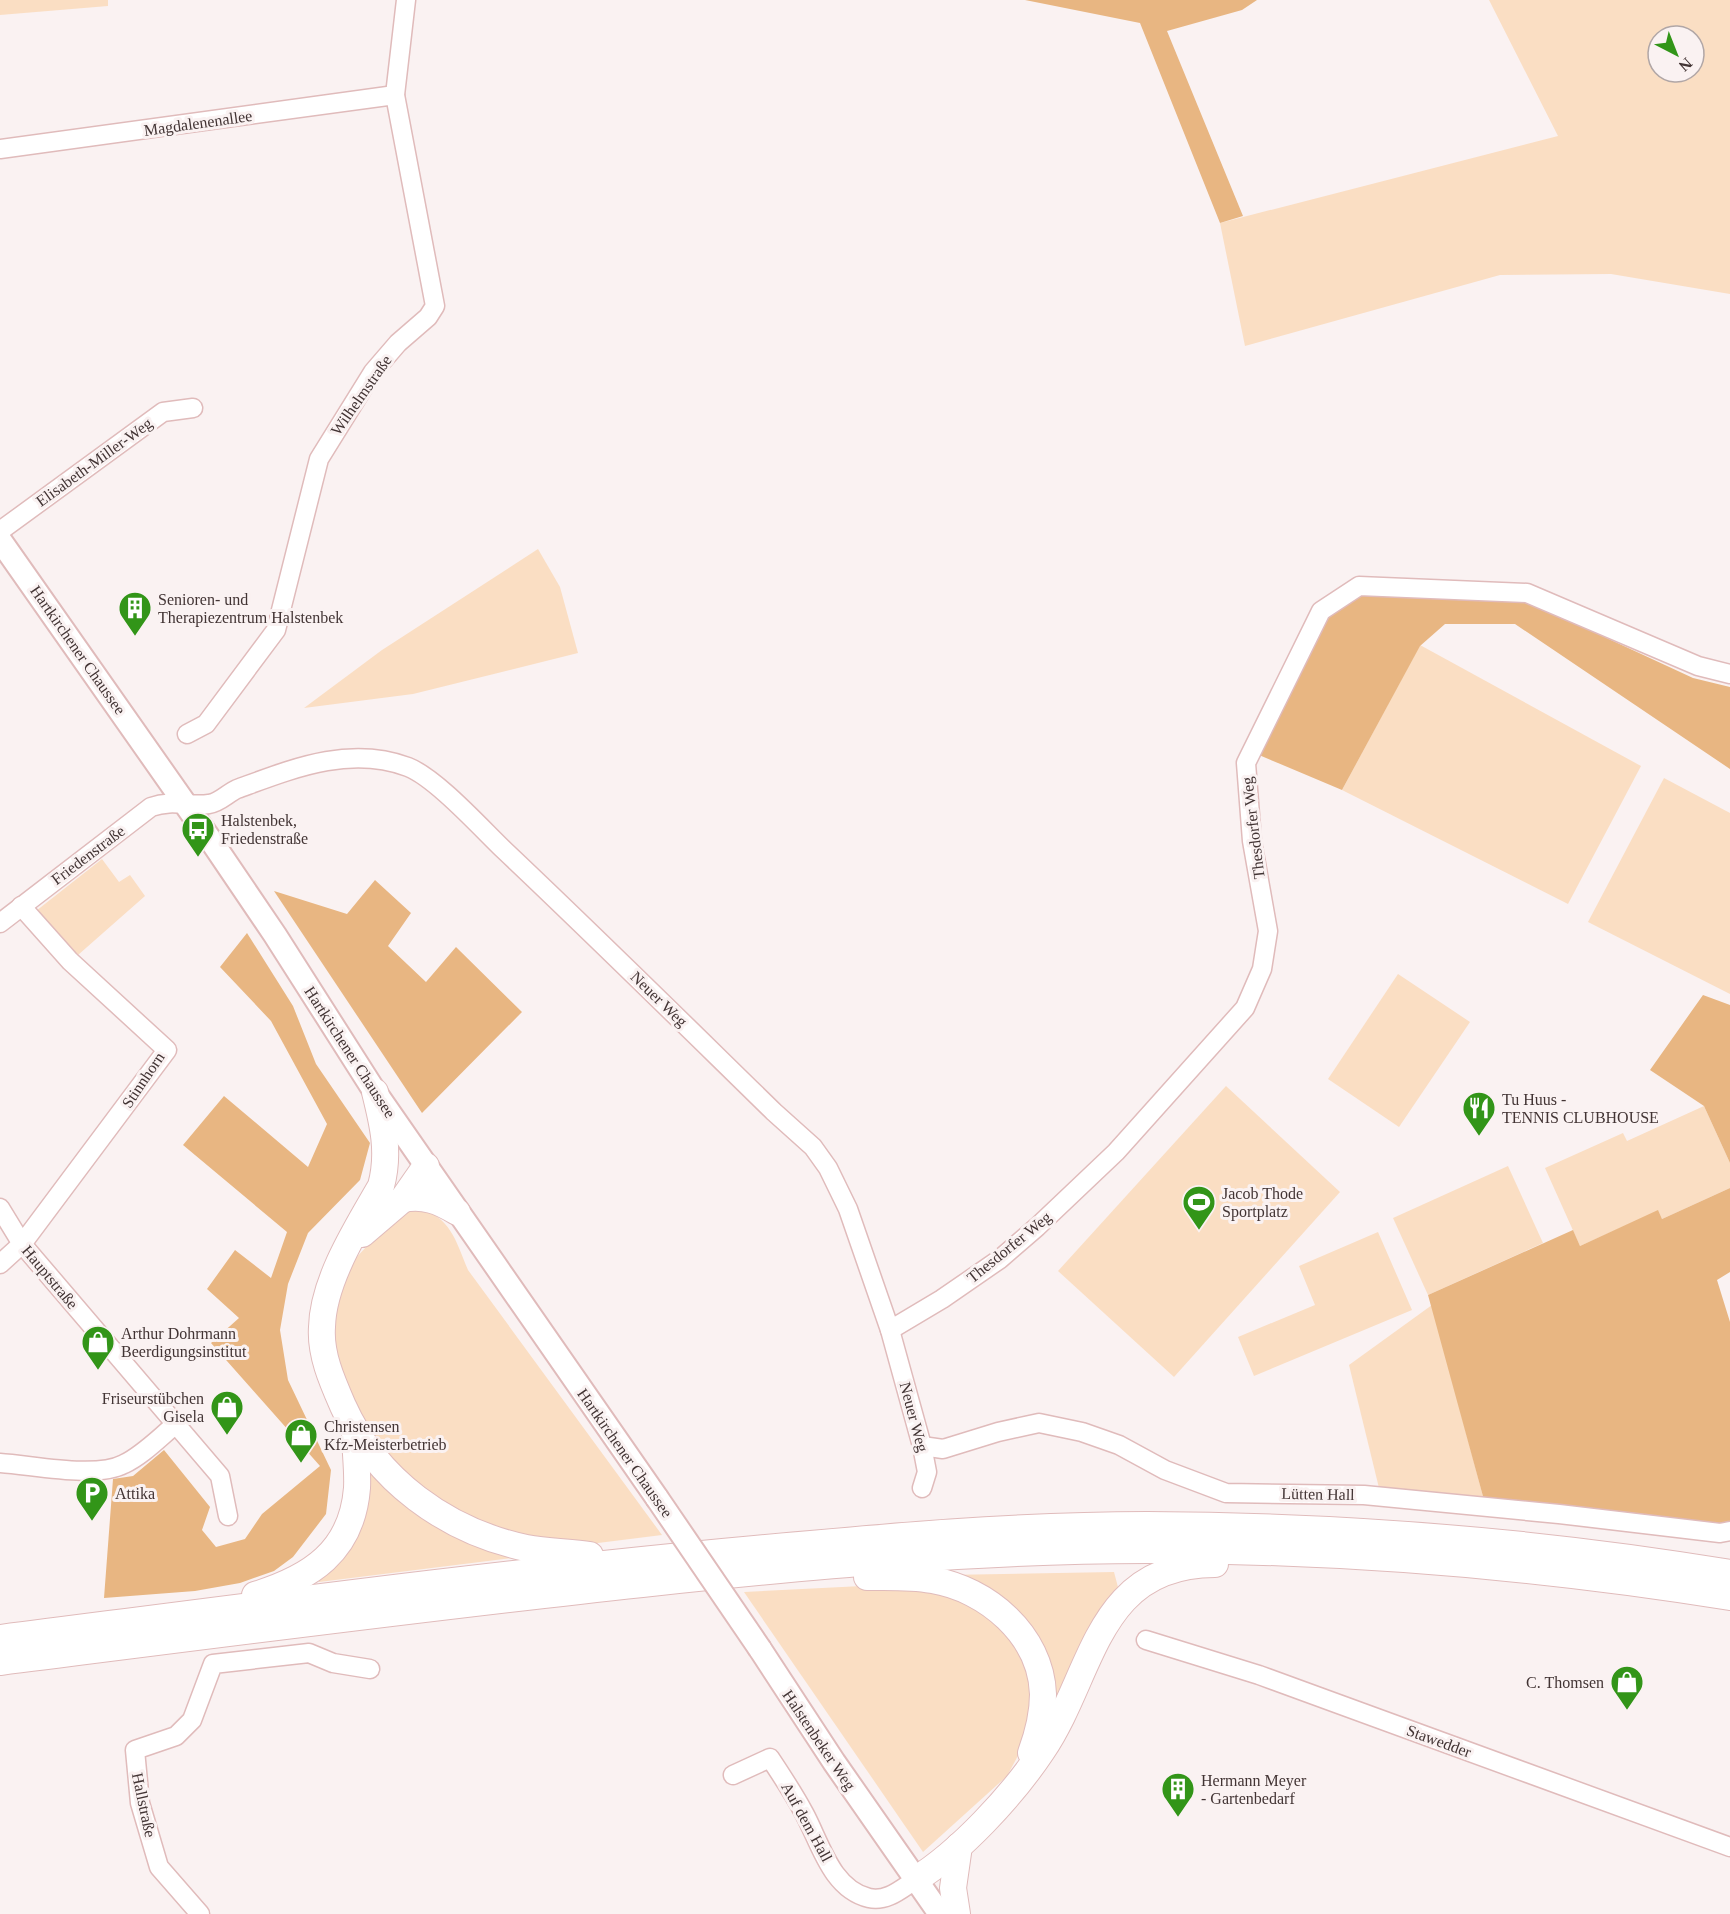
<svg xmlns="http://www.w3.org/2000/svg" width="1730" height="1914" font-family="'Times New Roman',serif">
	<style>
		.green { fill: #fadec3; fill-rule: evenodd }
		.forest { fill: #e8b682 }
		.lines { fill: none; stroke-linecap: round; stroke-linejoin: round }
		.minor-casing { stroke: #e0bbbb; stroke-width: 21 }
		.major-casing { stroke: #e0bbbb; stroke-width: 26 }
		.highway-casing { stroke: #e0bbbb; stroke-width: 28 }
		.minor { stroke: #fff; stroke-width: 18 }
		.major { stroke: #fff; stroke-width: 22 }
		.highway { stroke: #fff; stroke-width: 26 }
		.major-bridge-casing { stroke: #e0bbbb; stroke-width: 26; stroke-linecap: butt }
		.major-bridge { stroke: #fff; stroke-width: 22 }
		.labels { text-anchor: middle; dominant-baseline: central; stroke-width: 6; stroke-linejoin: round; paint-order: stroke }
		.street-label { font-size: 16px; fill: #423434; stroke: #faf2f2 }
		.poi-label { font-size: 16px; fill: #423434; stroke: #faf2f2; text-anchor: start }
	</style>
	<rect width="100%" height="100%" fill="#faf2f2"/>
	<!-- green -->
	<g class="green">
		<polygon points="0,0 108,0 108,6 0,15"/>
		<path d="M1489,0H1730V294L1611,274L1500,275L1245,346L1220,223L1558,136ZM1658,36H1694V72H1658Z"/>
		<polygon points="538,549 560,587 578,653 413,694 304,708 382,650"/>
		<polygon points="1420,645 1641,766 1568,904 1342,790"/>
		<polygon points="1664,778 1730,813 1730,994 1588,922"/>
		<polygon points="102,859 119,882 130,875 145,896 78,955 36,911"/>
		<polygon points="1398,974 1470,1022 1399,1127 1328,1079"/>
		<polygon points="1226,1086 1340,1192 1174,1377 1058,1271"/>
		<polygon points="1704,1106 1730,1163 1730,1188 1662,1219 1658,1211 1580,1246 1545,1168 1623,1133 1627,1141"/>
		<polygon points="1508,1166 1543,1243 1428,1295 1393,1218"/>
		<path d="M416,1207C451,1217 455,1239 468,1270L662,1535L590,1544L505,1535L426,1495L369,1433L335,1360L332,1322L337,1292L351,1263L387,1225L406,1210Z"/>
		<polygon points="1378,1232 1412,1310 1254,1376 1238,1337 1315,1305 1299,1266"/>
		<polygon points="1432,1305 1484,1500 1379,1488 1349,1365"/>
		<polygon points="364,1461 512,1551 511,1558 319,1582 318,1577"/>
		<polygon points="1114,1572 1119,1591 1103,1607 1096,1620 1052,1725 1041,1653 946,1575"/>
		<polygon points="862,1586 907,1587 951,1595 982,1607 1023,1653 1034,1686 1027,1739 1007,1776 923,1852 744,1592"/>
	</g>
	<!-- forest -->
	<g class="forest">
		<polygon points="1025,0 1257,0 1242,10 1167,31 1243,216 1220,223 1140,23"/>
		<polygon points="1361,595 1529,602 1693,678 1730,687 1730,769 1515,624 1445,624 1420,646 1342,790 1259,755 1326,618"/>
		<polygon points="375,880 411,913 388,946 426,982 456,947 522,1012 422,1113 274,891 347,914"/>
		<polygon points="247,933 293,1006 316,1064 370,1143 360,1180 308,1233 288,1284 280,1330 288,1380 331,1470 326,1514 293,1557 274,1571 240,1583 195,1591 104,1598 113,1479 133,1476 164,1450 210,1507 202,1530 216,1547 245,1539 262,1514 320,1466 211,1343 239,1318 207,1289 235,1250 271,1278 287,1232 183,1145 224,1096 308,1167 327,1124 271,1021 220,967"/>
		<polygon points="1703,995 1730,1005 1730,1163 1704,1106 1650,1070"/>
		<polygon points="1730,1188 1730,1272 1717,1280 1730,1322 1730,1526 1484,1500 1428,1295 1573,1230 1580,1246 1658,1210 1662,1219"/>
	</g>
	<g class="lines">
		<!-- minor casing -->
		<g class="minor-casing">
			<g id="minor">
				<polyline points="0,149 395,95"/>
				<polyline points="0,531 163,412 193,408"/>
				<polyline points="187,734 206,724 276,630 319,459 373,372 398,343 428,317 435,306 395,95 406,0"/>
				<path d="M0,923L151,807C173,799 189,807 209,804C219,803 228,793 237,789C292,769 349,745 408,767C436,778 481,828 504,850C595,936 684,1024 774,1112L813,1147L828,1168L848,1209L890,1330L922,1446L927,1472L922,1488"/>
				<polyline points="0,1208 22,1244 220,1476 228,1516"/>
				<polyline points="0,1264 22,1244 167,1050 70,961 21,906"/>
				<polyline points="890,1330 942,1299 1000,1259 1037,1227 1116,1152 1245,1008 1262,969 1268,931 1252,841 1246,763 1321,611 1359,586 1527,593 1698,666 1730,674"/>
				<polyline points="922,1446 943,1449 998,1432 1039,1423 1082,1432 1119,1445 1165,1470 1226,1493 1364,1495 1559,1514 1720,1533 1730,1531"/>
				<path d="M0,1463C33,1465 95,1479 124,1464C143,1455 160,1437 176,1424"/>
				<polyline points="1146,1640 1259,1675 1730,1847"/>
				<path d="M733,1775L770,1758C782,1776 794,1794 804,1813C820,1842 831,1889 869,1898C887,1902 901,1889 915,1880"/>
				<polyline points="200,1914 159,1867 140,1803 135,1750 176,1736 192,1720 213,1664 309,1653 333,1663 370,1669"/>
			</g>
		</g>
		<!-- major casing -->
		<g class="major-casing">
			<g id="major">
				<polyline points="0,540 214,845 275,935 375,1092 657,1498"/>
				<polyline points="760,1649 834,1762 940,1914"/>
			</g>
		</g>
		<!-- highway casing -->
		<g class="highway-casing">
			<g id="highway">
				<path d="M375,1092C383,1124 390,1153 381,1186C358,1226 323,1280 322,1327C320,1354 332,1381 343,1406C376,1480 446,1531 526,1548C546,1552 569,1552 590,1555"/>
				<path d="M403,1199C424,1195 439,1201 457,1212"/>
				<polyline points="362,1234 403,1199 426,1166"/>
				<path d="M867,1577C888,1577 911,1576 932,1580C987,1589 1041,1635 1043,1694C1043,1714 1038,1734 1031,1753"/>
				<path d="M255,1595C310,1578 352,1552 357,1488C358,1470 355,1450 355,1432"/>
				<path d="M0,1638C251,1606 503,1572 755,1549C885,1537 1016,1525 1147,1525C1342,1526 1537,1541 1730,1573"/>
				<path d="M0,1662C214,1635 428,1607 642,1584C810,1566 978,1550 1147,1550C1343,1550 1537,1566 1730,1597"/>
				<path d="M915,1880C960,1852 1012,1796 1042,1751C1094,1675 1095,1564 1215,1564"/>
				<polyline points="957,1914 953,1888 959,1846"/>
			</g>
		</g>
		<!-- minor -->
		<use href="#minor" class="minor"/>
		<!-- major -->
		<use href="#major" class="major"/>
		<!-- highway -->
		<use href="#highway" class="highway"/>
		<!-- major-bridge casing -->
		<g class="major-bridge-casing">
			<polyline id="major-bridge" points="657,1498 760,1649"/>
		</g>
		<!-- major-bridge -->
		<use href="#major-bridge" class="major-bridge"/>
	</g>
	<!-- icons -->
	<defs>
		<g id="building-pin" transform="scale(1.725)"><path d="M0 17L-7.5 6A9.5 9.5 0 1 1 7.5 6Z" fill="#329518" stroke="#faf2f2"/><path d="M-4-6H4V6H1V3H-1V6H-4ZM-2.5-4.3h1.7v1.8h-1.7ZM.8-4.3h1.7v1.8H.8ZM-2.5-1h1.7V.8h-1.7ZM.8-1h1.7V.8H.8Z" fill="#fff"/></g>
		<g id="bus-pin" transform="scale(1.725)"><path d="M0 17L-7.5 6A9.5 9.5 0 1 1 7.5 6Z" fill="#329518" stroke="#faf2f2"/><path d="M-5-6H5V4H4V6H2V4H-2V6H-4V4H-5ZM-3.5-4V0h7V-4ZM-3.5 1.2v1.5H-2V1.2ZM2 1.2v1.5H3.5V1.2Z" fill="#fff"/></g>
		<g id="restaurant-pin" transform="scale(1.725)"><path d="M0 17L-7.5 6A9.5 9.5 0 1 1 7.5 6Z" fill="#329518" stroke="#faf2f2"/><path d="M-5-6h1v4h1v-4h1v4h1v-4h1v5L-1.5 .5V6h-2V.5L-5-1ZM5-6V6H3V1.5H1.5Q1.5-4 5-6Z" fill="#fff"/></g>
		<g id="stadium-pin" transform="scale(1.725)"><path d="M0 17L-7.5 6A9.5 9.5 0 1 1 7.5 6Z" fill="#329518" stroke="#faf2f2"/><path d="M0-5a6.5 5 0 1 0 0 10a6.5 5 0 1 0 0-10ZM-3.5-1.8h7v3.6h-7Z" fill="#fff"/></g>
		<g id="shop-pin" transform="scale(1.725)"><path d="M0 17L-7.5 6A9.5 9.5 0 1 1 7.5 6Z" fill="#329518" stroke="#faf2f2"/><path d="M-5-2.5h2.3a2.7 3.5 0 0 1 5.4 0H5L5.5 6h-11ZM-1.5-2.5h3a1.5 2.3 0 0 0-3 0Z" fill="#fff"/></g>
		<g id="parking-pin" transform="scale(1.725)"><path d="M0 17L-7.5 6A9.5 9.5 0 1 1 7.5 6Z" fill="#329518" stroke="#faf2f2"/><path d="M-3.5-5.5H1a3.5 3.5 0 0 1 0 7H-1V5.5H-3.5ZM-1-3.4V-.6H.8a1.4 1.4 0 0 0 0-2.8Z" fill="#fff"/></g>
	</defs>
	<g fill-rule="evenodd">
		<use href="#building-pin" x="135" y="608"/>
		<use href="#bus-pin" x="198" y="829"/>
		<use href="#restaurant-pin" x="1479" y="1108"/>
		<use href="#stadium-pin" x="1199" y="1202"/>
		<use href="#shop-pin" x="98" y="1342"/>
		<use href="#shop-pin" x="227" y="1407"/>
		<use href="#shop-pin" x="301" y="1435"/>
		<use href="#parking-pin" x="92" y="1493"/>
		<use href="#shop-pin" x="1627" y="1682"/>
		<use href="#building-pin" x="1178" y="1789"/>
	</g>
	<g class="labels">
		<!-- street labels -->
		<g class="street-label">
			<text transform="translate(198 123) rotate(-8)">Magdalenenallee</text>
			<text transform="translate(361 395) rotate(-55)">Wilhelmstraße</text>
			<text transform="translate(94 462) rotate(-36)">Elisabeth-Miller-Weg</text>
			<text transform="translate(78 650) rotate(55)">Hartkirchener Chaussee</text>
			<text transform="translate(1253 828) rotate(-97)">Thesdorfer Weg</text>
			<text transform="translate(88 855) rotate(-37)">Friedenstraße</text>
			<text transform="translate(659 999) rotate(44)">Neuer Weg</text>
			<text transform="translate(350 1052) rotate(57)">Hartkirchener Chaussee</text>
			<text transform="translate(143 1080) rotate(-56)">Stinnhorn</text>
			<text transform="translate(1009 1247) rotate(-39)">Thesdorfer Weg</text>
			<text transform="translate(50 1277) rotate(50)">Hauptstraße</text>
			<text transform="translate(914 1417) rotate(75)">Neuer Weg</text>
			<text transform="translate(625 1453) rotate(55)">Hartkirchener Chaussee</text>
			<text transform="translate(1318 1494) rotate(1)">Lütten Hall</text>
			<text transform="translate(819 1740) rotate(56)">Halstenbeker Weg</text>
			<text transform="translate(1439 1741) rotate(20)">Stawedder</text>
			<text transform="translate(144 1805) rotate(78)">Hallstraße</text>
			<text transform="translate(807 1822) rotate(61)">Auf dem Hall</text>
		</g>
		<!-- poi labels -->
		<g class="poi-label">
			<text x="158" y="599">Senioren- und<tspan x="158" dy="18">Therapiezentrum Halstenbek</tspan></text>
			<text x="221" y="820">Halstenbek,<tspan x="221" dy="18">Friedenstraße</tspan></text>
			<text x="1502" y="1099">Tu Huus -<tspan x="1502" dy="18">TENNIS CLUBHOUSE</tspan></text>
			<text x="1222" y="1193">Jacob Thode<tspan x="1222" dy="18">Sportplatz</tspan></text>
			<text x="121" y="1333">Arthur Dohrmann<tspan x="121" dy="18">Beerdigungsinstitut</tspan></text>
			<text x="204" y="1398" text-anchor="end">Friseurstübchen<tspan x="204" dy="18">Gisela</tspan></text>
			<text x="324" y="1426">Christensen<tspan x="324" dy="18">Kfz-Meisterbetrieb</tspan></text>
			<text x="115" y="1493">Attika</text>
			<text x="1604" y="1682" text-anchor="end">C. Thomsen</text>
			<text x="1201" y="1780">Hermann Meyer<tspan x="1201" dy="18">- Gartenbedarf</tspan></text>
		</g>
	</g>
	<!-- north arrow -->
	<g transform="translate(1676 54) rotate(138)"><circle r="28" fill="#faf2f2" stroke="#b0a6a6" stroke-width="1.5"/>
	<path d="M0-4.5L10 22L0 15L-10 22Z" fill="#329518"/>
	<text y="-9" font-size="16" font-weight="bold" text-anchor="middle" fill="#423434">N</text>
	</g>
</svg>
